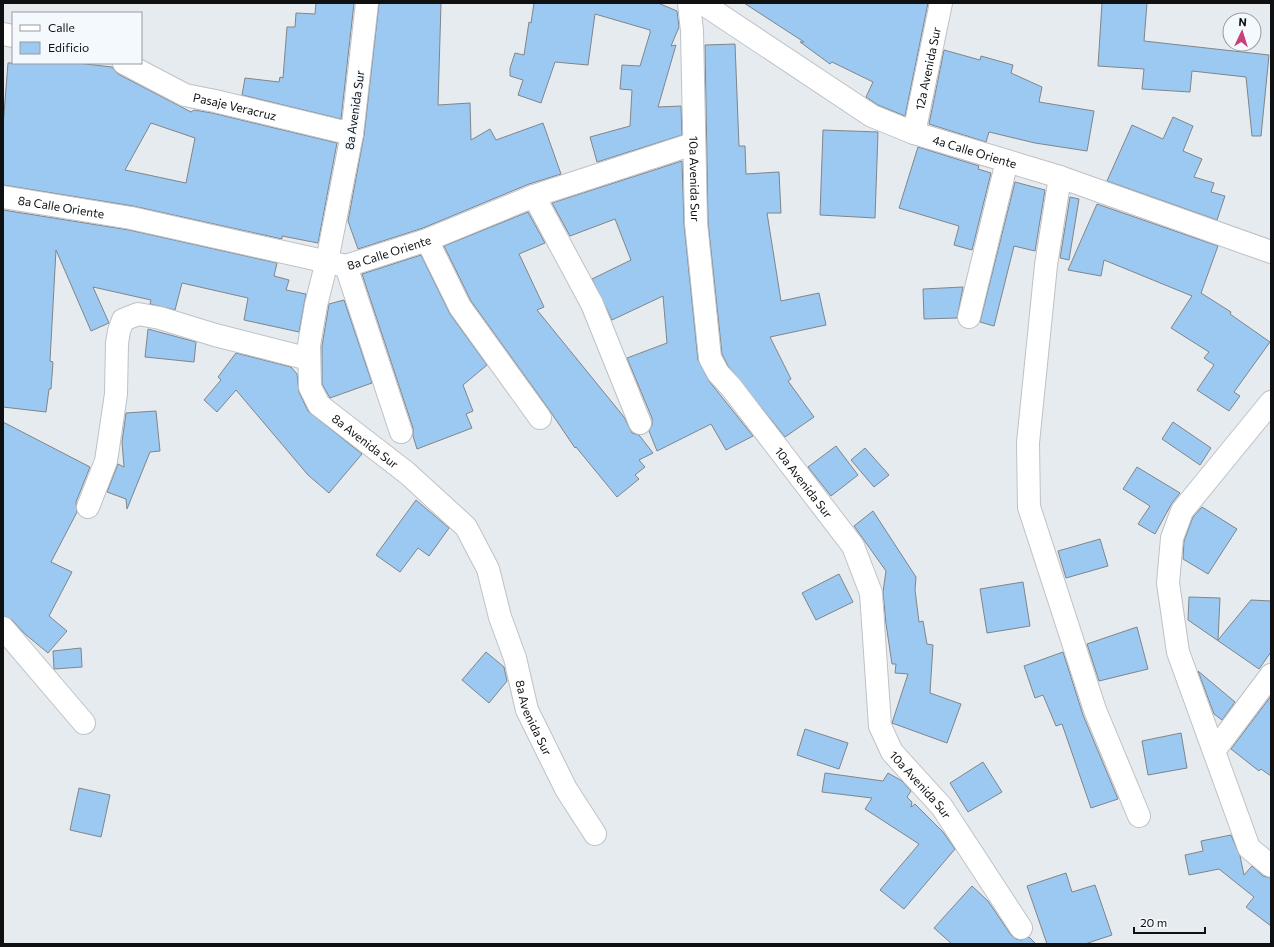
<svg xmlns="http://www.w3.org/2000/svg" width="1274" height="947" font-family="Commissioner,sans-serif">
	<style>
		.building { fill: #9bc9f2; stroke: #818589; fill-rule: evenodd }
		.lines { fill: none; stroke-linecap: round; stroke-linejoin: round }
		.minor-casing { stroke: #bec2c7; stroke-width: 24 }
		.minor { stroke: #fff; stroke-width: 22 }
		.labels { text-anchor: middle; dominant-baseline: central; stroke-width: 3; stroke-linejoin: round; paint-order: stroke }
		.street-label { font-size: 12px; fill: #0f1012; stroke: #f4f9fd }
	</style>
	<rect width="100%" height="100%" fill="#e6ebf0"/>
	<!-- building -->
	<g class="building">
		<polygon points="316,3 354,3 341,119 242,95 245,78 279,82 280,77 283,78 287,27 295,27 296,13 315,14"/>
		<polygon points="379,3 441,3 438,105 470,103 471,140 490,129 496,140 543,123 561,174 529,184 423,228 358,249 348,221 364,135"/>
		<polygon points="534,3 658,3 677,11 679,27 671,46 676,45 658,107 681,106 682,135 597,162 590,137 630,126 632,90 620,89 622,65 640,66 650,33 650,30 595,14 588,65 555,62 541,103 518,95 523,80 510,76 510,68 515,53 524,55 529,22 531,23"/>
		<polygon points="744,3 928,3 905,116 878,105 866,97 873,82 832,62 830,64 800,42 804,42"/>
		<polygon points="1102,3 1147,3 1144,41 1269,55 1261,136 1252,136 1246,77 1192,71 1190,92 1142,89 1144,69 1098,66"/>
		<polygon points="735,44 739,146 745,146 746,174 779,172 781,213 767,213 781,301 819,293 826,325 770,337 791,379 788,381 814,417 785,437 728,366 722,354 708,222 705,45"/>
		<polygon points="944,50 980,60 981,56 1013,65 1011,73 1042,87 1039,102 1094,111 1087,151 1035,143 989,132 986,142 929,124"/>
		<path d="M8,63H77L112,67L118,74L191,112L194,110L212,113L337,143L318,243L282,236V239L133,206L3,185V126ZM151,123L195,138L186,183L125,170Z"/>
		<polygon points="1173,117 1193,126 1183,151 1202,159 1194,177 1214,183 1211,192 1225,196 1217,220 1107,181 1132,125 1163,139"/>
		<polygon points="823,130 878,132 875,218 820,215"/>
		<polygon points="918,147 979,166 978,169 991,173 972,250 954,245 959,226 899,208"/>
		<polygon points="682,161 684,224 698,360 709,381 753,436 726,450 711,424 657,451 649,431 652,425 652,418 627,358 667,343 663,296 612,320 592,279 631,260 615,219 570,236 552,203"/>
		<polygon points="1015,182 1045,190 1035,251 1014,246 994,326 980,322"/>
		<polygon points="1070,197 1079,199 1069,260 1060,258"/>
		<polygon points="1097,204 1218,246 1201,293 1231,312 1230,314 1270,342 1234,392 1240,396 1229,411 1197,390 1214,365 1204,358 1209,352 1171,328 1192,296 1104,260 1101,276 1068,270"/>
		<polygon points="3,210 129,230 277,263 274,276 289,280 286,290 306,294 299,332 244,320 248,298 182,283 175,310 150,304 151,300 93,287 109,323 91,331 56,250 50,361 53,362 51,389 49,389 46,412 3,407"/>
		<polygon points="528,212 545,243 519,254 544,307 537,310 624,417 632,433 639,435 653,453 639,460 645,467 635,475 639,479 617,497 576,447 575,448 550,411 471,301 444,246"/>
		<polygon points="421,255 450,314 487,365 463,385 473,411 466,414 472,428 417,449 413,436 413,428 362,274"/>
		<polygon points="963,287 957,318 924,319 923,289"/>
		<polygon points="344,300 372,383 330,398 322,384 322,346 329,304"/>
		<polygon points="148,329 196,342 194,362 145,357"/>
		<polygon points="236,353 291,367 297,374 299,392 308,411 362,454 329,493 308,475 236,390 217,412 204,400 221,380 218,377"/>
		<polygon points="156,411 160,451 150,452 127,509 126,499 107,492 118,464 124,467 122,442 126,413"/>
		<polygon points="3,422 90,467 76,502 77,512 51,562 72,572 49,616 67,631 48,653 25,634 12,620 3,616"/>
		<polygon points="1173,422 1211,448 1200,465 1162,439"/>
		<polygon points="836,446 858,475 831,496 808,467"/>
		<polygon points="865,448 889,475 874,487 851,460"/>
		<polygon points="1137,467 1180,493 1172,503 1155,534 1138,524 1150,506 1123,489"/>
		<polygon points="416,500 449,528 429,556 418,548 400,572 376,555"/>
		<polygon points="1202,507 1237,529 1208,574 1183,559 1184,541 1193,517"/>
		<polygon points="873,511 916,577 915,590 919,622 923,621 927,644 933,645 930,693 961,704 947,743 892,723 908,674 895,673 896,664 892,664 886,624 883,592 886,571 854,526"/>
		<polygon points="1100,539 1108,566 1066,578 1058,551"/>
		<polygon points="839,574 853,602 816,620 802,593"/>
		<polygon points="1023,582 1030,626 987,633 980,589"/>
		<polygon points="1189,597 1220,598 1218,640 1251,600 1271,601 1271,652 1259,669 1188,620"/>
		<polygon points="1137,627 1148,669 1099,681 1087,644"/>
		<polygon points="81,648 82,667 54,669 53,651"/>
		<polygon points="486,652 504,667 507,681 489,703 462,680"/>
		<polygon points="1063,652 1083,715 1118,799 1091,808 1062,724 1056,726 1043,695 1035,698 1024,666"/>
		<polygon points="1198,671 1235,702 1222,720 1214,714"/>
		<polygon points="1271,696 1271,776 1261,769 1259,771 1231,749"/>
		<polygon points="805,729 848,743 839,769 797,755"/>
		<polygon points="1181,733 1187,768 1148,775 1142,741"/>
		<polygon points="983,762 1002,792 968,812 950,783"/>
		<polygon points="825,773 883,781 888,773 902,781 911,791 907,797 912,802 911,807 915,804 943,832 955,849 904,909 880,890 919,844 865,809 872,798 822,792"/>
		<polygon points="79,788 110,795 101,837 70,830"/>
		<polygon points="1231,835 1240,856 1244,875 1252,866 1263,876 1271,878 1271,926 1246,907 1254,897 1219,869 1189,875 1185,855 1203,851 1201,841"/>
		<polygon points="1066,873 1072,892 1095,885 1112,935 1085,944 1047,944 1027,886"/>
		<polygon points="972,886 988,901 1011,935 1016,939 1021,940 1029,937 1036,944 952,944 934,928"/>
	</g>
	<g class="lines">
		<!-- minor casing -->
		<g class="minor-casing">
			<g id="minor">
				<path id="s1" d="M367,3L352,134L327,261L316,305L309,345L310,387L319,405L407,473L466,527L488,569L500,617L515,658L527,710L566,789L595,834"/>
				<path id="s2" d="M689,3L692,31L696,223L710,358L718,373L731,387L853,546L871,593L880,726L892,752L942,807L1021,928"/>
				<path id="s3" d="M702,3L872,116L914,133L1060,177L1271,252"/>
				<polyline points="3,34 13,36"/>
				<path id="s4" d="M124,63L185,95L215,101L352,134"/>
				<path id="s5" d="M914,133L941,3"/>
				<polyline points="1060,177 1046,265 1028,443 1029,507 1095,710 1139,816"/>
				<polyline points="534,196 592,304 640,423"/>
				<path id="s6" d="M3,197L131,218L346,266L427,240L534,196L693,144"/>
				<polyline points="427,240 460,307 540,418"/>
				<polyline points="346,266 401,432"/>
				<polyline points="969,317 1007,161"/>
				<polyline points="1271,402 1182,511 1172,538 1168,583 1178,652 1249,848 1271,866"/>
				<polyline points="88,507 106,461 116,394 117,343 119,331 123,320 138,314 160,318 215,335 309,359"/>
				<polyline points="3,628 84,723"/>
				<polyline points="1214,751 1271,675"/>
			</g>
		</g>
		<!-- minor -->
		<use href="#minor" class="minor"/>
	</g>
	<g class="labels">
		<!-- street labels -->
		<g class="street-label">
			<text stroke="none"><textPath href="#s5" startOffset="66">12a Avenida Sur</textPath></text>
			<text stroke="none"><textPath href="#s4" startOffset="120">Pasaje Veracruz</textPath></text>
			<text transform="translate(354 110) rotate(-82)">8a Avenida Sur</text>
			<text stroke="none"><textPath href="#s3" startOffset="313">4a Calle Oriente</textPath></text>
			<text stroke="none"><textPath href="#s2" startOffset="176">10a Avenida Sur</textPath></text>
			<text stroke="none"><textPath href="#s6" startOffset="59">8a Calle Oriente</textPath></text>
			<text stroke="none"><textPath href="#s6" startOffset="395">8a Calle Oriente</textPath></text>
			<text stroke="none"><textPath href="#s1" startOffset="468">8a Avenida Sur</textPath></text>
			<text stroke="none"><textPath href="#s2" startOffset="512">10a Avenida Sur</textPath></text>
			<text stroke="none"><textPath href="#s1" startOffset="804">8a Avenida Sur</textPath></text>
			<text stroke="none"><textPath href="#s2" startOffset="848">10a Avenida Sur</textPath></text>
		</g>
	</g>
	<!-- border -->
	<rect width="1274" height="947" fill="none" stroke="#0f1012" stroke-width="8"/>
	<!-- legend -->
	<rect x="12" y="12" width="130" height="52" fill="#f4f9fd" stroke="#989c9f"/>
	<rect x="20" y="25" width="20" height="6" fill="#ffffff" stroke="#989c9f"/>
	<text x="48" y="32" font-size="12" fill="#0f1012">Calle</text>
	<rect x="20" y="42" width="20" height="12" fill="#9bc9f2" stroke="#989c9f"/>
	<text x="48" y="52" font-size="12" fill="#0f1012">Edificio</text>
	<!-- north arrow -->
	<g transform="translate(1242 32) rotate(4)"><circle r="19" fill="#f4f9fd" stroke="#989c9f"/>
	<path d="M0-3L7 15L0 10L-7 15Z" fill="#c83f7b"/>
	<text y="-6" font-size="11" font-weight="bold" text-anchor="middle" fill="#0f1012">N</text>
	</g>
	<!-- scale -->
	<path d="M1134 927v6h71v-6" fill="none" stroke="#0f1012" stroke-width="2"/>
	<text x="1140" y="927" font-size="12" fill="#0f1012" stroke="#f4f9fd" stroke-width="3" paint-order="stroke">20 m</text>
</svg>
